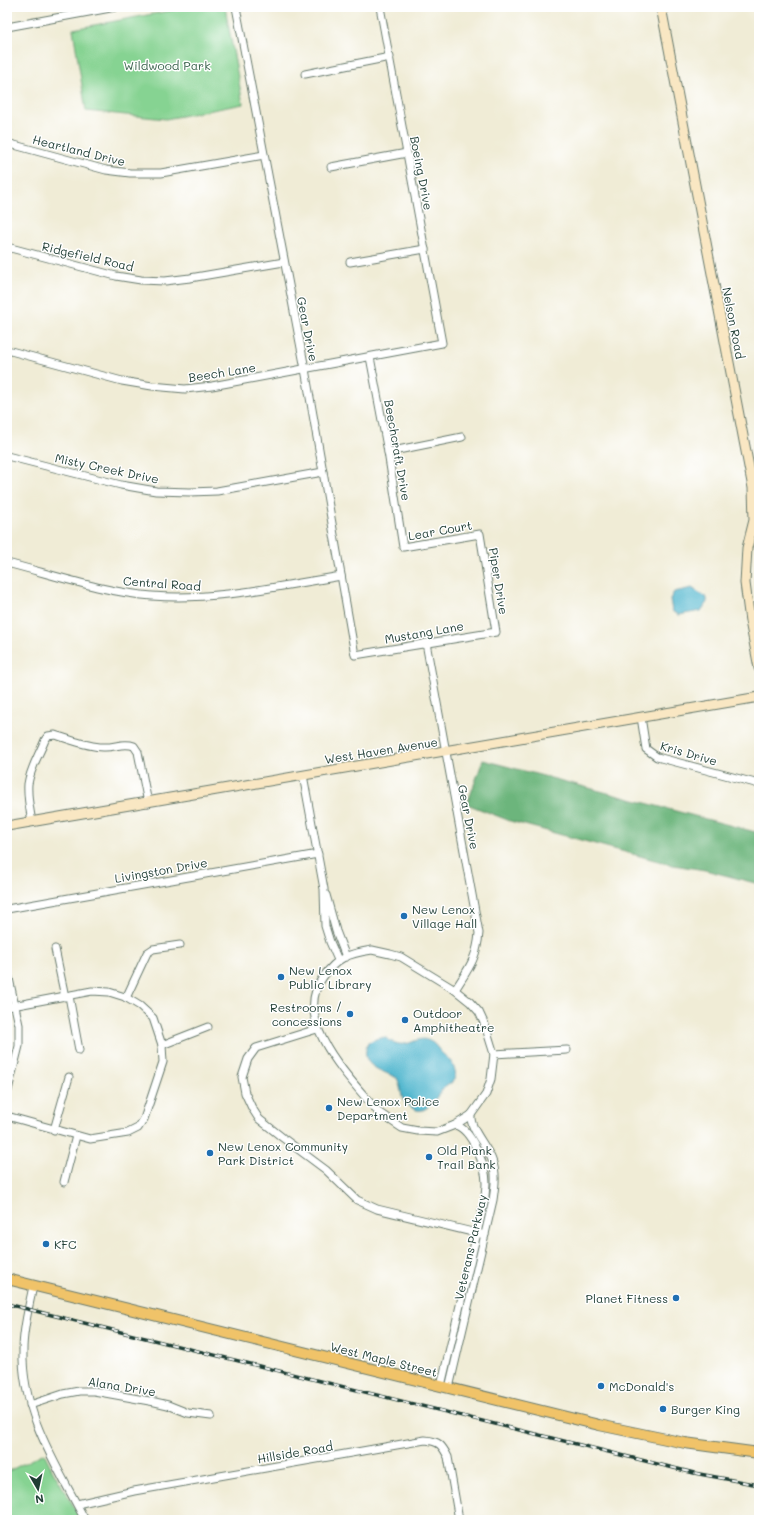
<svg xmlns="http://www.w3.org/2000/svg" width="766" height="1527" font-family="Mali,sans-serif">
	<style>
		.green { fill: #86d392; stroke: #528863 }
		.forest { fill: #6cb57c; stroke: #467958 }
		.water { fill: #4fb6ce; stroke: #377a81 }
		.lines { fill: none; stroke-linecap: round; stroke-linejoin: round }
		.street-casing { stroke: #687a6d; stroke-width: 9 }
		.secondary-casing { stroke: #687a6d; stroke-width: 11 }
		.primary-casing { stroke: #687a6d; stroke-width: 12 }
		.street { stroke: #fff; stroke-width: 7 }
		.secondary { stroke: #f9e7c3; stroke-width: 9 }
		.primary { stroke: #f0c369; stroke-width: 10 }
		.rail-casing { stroke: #1f3d34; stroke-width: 3.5 }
		.rail { stroke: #fff; stroke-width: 2; stroke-dasharray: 6; stroke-linecap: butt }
		.poi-dot { fill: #1f6fb2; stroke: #fff; stroke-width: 1.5 }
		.labels { text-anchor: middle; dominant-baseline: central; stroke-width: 3; stroke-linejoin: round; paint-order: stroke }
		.park-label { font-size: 12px; fill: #39624c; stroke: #fff }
		.street-label { font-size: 12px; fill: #1f3d34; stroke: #fff }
		.poi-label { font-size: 12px; fill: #1f3d34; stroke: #fff; text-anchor: start }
	</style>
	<rect width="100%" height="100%" fill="#fff"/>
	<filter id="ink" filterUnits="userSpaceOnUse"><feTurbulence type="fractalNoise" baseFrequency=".025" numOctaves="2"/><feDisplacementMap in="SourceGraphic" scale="8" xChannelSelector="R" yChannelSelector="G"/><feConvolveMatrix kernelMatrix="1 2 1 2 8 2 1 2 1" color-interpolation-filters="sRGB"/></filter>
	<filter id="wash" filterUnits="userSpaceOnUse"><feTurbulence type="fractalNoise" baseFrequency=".012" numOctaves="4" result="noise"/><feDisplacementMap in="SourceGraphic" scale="16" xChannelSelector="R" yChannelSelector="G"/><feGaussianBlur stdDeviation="0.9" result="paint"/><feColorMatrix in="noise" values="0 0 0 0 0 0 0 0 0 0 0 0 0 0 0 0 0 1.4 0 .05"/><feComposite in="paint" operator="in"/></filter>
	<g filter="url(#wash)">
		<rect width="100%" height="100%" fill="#f0ecd6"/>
		<!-- green -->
		<g class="green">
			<polygon points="190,7 225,7 243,104 166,119 86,111 73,29"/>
			<polygon points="44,1453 53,1471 82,1520 7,1520 7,1472"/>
		</g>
		<!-- forest -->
		<polygon class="forest" points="483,760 759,833 759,884 705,870 673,865 510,821 467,804"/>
		<!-- water -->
		<g class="water">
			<polygon points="692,588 707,598 707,602 701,611 679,615 672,611 670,599 674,592"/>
			<path d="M385,1037C409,1056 415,1030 433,1043C436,1045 438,1049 441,1052C445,1056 451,1060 453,1066C455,1069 456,1073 455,1077C453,1084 446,1085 442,1090C436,1097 428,1113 417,1110C398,1104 403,1090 397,1078C382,1070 358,1067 368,1043L373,1040Z"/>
		</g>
	</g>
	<g filter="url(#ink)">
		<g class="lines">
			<!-- street casing -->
			<g class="street-casing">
				<g id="street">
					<polyline points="236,7 305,369 355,655 496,632 480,534 403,547 388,452 370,357"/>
					<polyline points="7,27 116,7"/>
					<polyline points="305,74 390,57"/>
					<polyline points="7,143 106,170 130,173 161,173 264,155"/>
					<polyline points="331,167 407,153"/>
					<polyline points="7,247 116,276 141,280 165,281 190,278 284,262"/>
					<polyline points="350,262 425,249"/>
					<polyline points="7,350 122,381 152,386 185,389 212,386 442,343 380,7"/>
					<polyline points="388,452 462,437"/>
					<polyline points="7,456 121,485 156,491 190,492 217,491 323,472"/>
					<path d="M7,563C54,575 103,592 152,596C216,601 278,586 341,576"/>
					<path d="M426,643L479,933C477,959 468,969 455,990"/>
					<polyline points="641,717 646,749 657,757 759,784"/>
					<polyline points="303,775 324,889 325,926 330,942 338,960"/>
					<path d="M32,822C30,810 27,797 28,784C30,769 39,755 45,740L48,736L55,735C69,739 88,747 103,747C114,748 123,742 134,746L138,752L148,803"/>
					<polyline points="326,895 336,931 346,957"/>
					<polyline points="7,909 318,854"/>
					<polyline points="55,949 65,997"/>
					<path d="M372,950L390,954L401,957L455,990L470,1002L479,1012L485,1025L494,1054L491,1079L486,1094L471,1115L455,1125L437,1132L418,1131L402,1128L378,1112C352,1080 290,1021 323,977C338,957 347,954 372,950Z"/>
					<polyline points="7,969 19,1025 19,1046 7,1094"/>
					<polyline points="69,996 79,1050"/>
					<polyline points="126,998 147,953 153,949 180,945"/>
					<polyline points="7,1007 92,991 109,992 125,997 140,1006 153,1018 162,1045 163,1062 144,1119 138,1128 128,1133 90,1139 7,1116"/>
					<polyline points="317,1029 256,1048 248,1059 242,1077 245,1093 252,1108 259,1119 283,1138 326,1170 357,1200 377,1209 485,1235"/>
					<polyline points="162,1045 208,1027"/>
					<polyline points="494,1054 567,1050"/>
					<polyline points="54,1130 69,1077"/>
					<polyline points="64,1182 76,1136"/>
					<path d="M33,1286C29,1307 23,1328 23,1350C21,1413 57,1466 85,1520"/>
					<path d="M441,1386L485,1199C485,1193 486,1188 486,1183C486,1167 472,1129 455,1125"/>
					<path d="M449,1388L493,1200C495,1186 497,1173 492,1160C487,1146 469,1128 471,1115"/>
					<polyline points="30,1405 63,1394 79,1391 94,1391 155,1402 168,1405 188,1413 211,1416"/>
					<path d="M77,1504L134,1491L425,1440C439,1441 442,1445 448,1457L459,1520"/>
				</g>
			</g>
			<!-- secondary casing -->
			<g class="secondary-casing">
				<g id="secondary">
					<polyline points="661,7 753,488 754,520 747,548 745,583 750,621 759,668"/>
					<polyline points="7,826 759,697"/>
				</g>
			</g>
			<!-- primary casing -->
			<g class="primary-casing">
				<polyline id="primary" points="7,1279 599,1425 685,1443 759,1453"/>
			</g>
			<!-- street -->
			<use href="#street" class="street"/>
			<!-- secondary -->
			<use href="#secondary" class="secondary"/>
			<!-- primary -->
			<use href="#primary" class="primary"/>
			<!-- rail casing -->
			<g class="rail-casing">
				<polyline id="rail" points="7,1304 694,1473 759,1485"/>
			</g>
			<!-- rail -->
			<use href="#rail" class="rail"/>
		</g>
	</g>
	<!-- markers -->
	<g class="poi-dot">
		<circle cx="404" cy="916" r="4"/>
		<circle cx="281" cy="977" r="4"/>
		<circle cx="350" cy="1014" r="4"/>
		<circle cx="405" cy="1020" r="4"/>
		<circle cx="329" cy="1108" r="4"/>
		<circle cx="210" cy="1153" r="4"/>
		<circle cx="429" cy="1157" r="4"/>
		<circle cx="46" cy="1244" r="4"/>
		<circle cx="676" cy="1298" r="4"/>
		<circle cx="601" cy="1386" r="4"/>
		<circle cx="663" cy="1409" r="4"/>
	</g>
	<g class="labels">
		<!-- park labels -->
		<g class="park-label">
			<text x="167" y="65">Wildwood Park</text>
		</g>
		<!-- street labels -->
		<g class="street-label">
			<text transform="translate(79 150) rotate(14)">Heartland Drive</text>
			<text transform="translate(422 173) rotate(79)">Boeing Drive</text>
			<text transform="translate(88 256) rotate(13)">Ridgefield Road</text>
			<text transform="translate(734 323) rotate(79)">Nelson Road</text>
			<text transform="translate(308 329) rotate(79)">Gear Drive</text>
			<text transform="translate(222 372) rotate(-9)">Beech Lane</text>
			<text transform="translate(398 450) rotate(80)">Beechcraft Drive</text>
			<text transform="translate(107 468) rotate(12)">Misty Creek Drive</text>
			<text transform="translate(440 530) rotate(-10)">Lear Court</text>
			<text transform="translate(499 581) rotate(81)">Piper Drive</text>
			<text transform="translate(162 583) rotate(4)">Central Road</text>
			<text transform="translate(424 632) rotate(-10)">Mustang Lane</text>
			<text transform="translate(381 750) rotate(-9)">West Haven Avenue</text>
			<text transform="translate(689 753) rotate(16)">Kris Drive</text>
			<text transform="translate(469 817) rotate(79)">Gear Drive</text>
			<text transform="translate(161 870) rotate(-10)">Livingston Drive</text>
			<text transform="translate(470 1247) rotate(-77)">Veterans Parkway</text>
			<text transform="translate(384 1359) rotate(14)">West Maple Street</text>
			<text transform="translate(122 1386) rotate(9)">Alana Drive</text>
			<text transform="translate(295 1452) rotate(-10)">Hillside Road</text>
		</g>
		<!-- poi labels -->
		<g class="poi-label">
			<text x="412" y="909">New Lenox<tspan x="412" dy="14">Village Hall</tspan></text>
			<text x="289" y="970">New Lenox<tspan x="289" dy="14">Public Library</tspan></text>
			<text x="342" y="1007" text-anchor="end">Restrooms /<tspan x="342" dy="14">concessions</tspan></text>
			<text x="413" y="1013">Outdoor<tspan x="413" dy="14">Amphitheatre</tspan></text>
			<text x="337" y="1101">New Lenox Police<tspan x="337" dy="14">Department</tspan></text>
			<text x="218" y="1146">New Lenox Community<tspan x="218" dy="14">Park District</tspan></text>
			<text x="437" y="1150">Old Plank<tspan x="437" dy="14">Trail Bank</tspan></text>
			<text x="54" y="1244">KFC</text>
			<text x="668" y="1298" text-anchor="end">Planet Fitness</text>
			<text x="609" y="1386">McDonald's</text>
			<text x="671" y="1409">Burger King</text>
		</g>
	</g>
	<!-- margin -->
	<rect width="766" height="1527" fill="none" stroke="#fff" stroke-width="24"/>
	<!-- north arrow -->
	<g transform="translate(38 1489) rotate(171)" stroke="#ffffff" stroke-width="3" paint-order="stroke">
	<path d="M0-3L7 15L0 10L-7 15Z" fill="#1f3d34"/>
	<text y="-6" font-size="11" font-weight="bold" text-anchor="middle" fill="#1f3d34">N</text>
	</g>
</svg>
